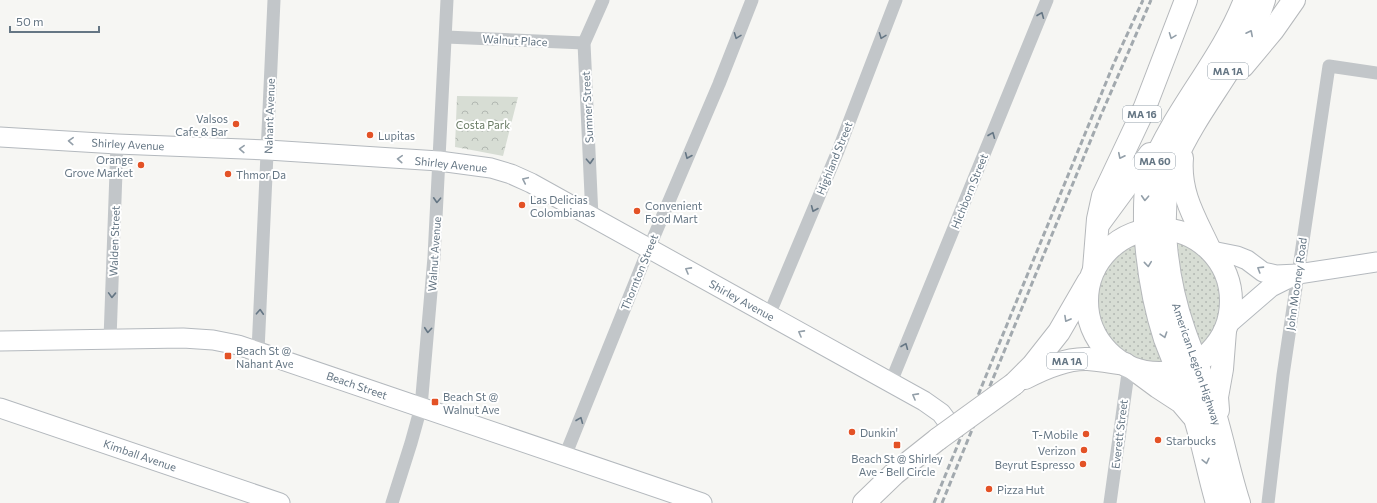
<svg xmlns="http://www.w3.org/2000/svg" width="1377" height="503" font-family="Commissioner,sans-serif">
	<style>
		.grass { fill: url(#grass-dots) }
		.park { fill: url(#park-crowns) }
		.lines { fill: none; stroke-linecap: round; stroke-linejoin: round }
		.secondary-casing { stroke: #b4b9be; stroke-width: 21 }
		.highway-casing { stroke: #b5b8bb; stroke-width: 24 }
		.street { stroke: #c2c6c9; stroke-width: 13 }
		.secondary { stroke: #fff; stroke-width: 19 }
		.highway { stroke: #fff; stroke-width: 22 }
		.rail { stroke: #a2a9ae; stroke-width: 3; stroke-dasharray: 6 3; stroke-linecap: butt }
		.highway-bridge-casing { stroke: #b5b8bb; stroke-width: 24; stroke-linecap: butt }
		.highway-bridge { stroke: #fff; stroke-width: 22 }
		.oneway { stroke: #657684 }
		.oneway2 { stroke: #939fa9 }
		.poi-dot { fill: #e35226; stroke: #fff; stroke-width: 1.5 }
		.labels { text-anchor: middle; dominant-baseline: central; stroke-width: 4; stroke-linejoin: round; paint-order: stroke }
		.shield { fill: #fff; stroke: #939fa9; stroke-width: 1 }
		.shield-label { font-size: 10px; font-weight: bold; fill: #657684 }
		.street-label { font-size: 11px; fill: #657684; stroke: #fff }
		.poi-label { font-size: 11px; fill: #657684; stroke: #fff; text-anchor: start }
		.park-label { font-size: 11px; fill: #697b64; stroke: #fff }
	</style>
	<defs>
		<pattern id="grass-dots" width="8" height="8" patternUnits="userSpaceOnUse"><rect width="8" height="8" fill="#d7ddd4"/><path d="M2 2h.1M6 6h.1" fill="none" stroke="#b2b8b2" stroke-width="1.8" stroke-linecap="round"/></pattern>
		<pattern id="park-crowns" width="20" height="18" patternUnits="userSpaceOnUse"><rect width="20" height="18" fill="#d7ddd4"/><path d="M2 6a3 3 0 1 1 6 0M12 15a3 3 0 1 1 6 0" fill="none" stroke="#b2b8b2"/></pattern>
	</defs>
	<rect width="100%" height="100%" fill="#f6f6f3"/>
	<!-- grass -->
	<g class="grass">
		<path d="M1178,241C1184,244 1192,246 1197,250C1202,254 1207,262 1211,267C1223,286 1224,308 1214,328C1210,334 1205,340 1201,346C1189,311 1179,278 1178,241Z"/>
		<path d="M1137,244L1162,361C1156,361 1150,362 1144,361C1137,359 1131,355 1125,351C1116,345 1108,337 1103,327C1087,297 1104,252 1137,244Z"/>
	</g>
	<!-- park -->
	<polygon class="park" points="457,96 518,97 503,156 477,151 455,147"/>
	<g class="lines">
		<!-- secondary casing -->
		<g class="secondary-casing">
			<g id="secondary">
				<polyline points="0,137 117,144 268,150 439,161 491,168 511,174 531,183 924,401 941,413 953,429"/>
				<polyline points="1212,251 1237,256 1247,260 1263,272 1276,275 1298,274 1377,262"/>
				<polyline points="1227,325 1271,287 1293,276"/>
				<polyline points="0,341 183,338 213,340 238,345 702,503"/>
				<polyline points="0,408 280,503"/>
			</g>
		</g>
		<!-- highway casing -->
		<g class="highway-casing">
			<g id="highway">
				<polyline points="1243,66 1273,30 1294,0"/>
				<path d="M1182,158C1179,193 1195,218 1209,248"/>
				<polyline points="1100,222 1150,154"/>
				<circle cx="1159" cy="301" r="72"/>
				<polyline points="1094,269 1098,219 1103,196 1145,107 1186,0"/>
				<polyline points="1135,370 1158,387 1181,402 1192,415"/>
				<path d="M1025,378C1044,368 1066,358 1088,359C1100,360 1113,362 1125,364"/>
				<polyline points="1014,384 1033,365 1059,332 1088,282"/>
				<polyline points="1218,410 1217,397 1222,369 1225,331"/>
				<polyline points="864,503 894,474 938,439"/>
				<path d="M1217,503C1208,473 1203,442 1193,412C1185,387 1174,363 1165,339C1153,302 1147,264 1145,226C1145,207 1144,187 1151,169C1175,109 1222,60 1245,0"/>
				<path d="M1239,503C1228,469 1222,434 1211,401C1203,377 1192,354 1184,330C1168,284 1155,208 1175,161C1199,105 1245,59 1264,0"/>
			</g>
		</g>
		<!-- street -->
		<g class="street">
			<polyline points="446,37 584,43"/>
			<polyline points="592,217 584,43 603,0"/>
			<polyline points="769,315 838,151 896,0"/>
			<polyline points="110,339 117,144"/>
			<polyline points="258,351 274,0"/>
			<polyline points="891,382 1047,0"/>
			<polyline points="565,456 649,248 719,84 752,0"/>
			<polyline points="392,503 411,443 421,407 434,257 447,0"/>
			<polyline points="1110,503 1129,366"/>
			<polyline points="1268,503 1283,375 1329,66 1377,73"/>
		</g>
		<!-- secondary -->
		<use href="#secondary" class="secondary"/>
		<!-- highway -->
		<use href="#highway" class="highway"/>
		<!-- rail -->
		<g class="rail">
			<polyline points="934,503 1114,63 1143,0"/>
			<polyline points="942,503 1101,115 1151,0"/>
		</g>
		<!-- highway-bridge casing -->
		<g class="highway-bridge-casing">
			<polyline id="highway-bridge" points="938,439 1014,384"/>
		</g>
		<!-- highway-bridge -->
		<use href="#highway-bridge" class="highway-bridge"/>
	</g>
	<!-- one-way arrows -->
	<defs><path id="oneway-chevron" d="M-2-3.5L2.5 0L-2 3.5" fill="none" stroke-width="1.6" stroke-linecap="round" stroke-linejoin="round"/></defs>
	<g class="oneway">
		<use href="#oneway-chevron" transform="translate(1041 15) rotate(-68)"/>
		<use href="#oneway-chevron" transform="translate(737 36) rotate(111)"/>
		<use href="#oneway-chevron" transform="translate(882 36) rotate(111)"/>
		<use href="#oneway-chevron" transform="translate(992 135) rotate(-68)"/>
		<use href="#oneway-chevron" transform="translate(688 156) rotate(113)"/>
		<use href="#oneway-chevron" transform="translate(590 161) rotate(87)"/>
		<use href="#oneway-chevron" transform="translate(437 200) rotate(93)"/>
		<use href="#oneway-chevron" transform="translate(814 209) rotate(113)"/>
		<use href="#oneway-chevron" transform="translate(112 295) rotate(92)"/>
		<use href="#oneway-chevron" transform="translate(260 312) rotate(-87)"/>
		<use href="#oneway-chevron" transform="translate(428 330) rotate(95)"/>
		<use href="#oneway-chevron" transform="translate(905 346) rotate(-68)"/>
		<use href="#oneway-chevron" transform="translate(580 420) rotate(-68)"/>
	</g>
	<g class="oneway2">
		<use href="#oneway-chevron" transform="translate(1250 33) rotate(-63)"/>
		<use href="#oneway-chevron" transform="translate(1172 36) rotate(111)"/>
		<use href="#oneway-chevron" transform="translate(71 141) rotate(-177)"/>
		<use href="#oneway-chevron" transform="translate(242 149) rotate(-178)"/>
		<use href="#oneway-chevron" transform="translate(1121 156) rotate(116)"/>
		<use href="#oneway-chevron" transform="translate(400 159) rotate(-176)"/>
		<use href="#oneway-chevron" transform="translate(525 180) rotate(-155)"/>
		<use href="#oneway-chevron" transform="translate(1145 198) rotate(93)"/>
		<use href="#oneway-chevron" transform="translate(1148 264) rotate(84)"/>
		<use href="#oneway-chevron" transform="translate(1260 269) rotate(-148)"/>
		<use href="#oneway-chevron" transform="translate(688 270) rotate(-151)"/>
		<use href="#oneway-chevron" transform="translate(1067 319) rotate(119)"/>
		<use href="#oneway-chevron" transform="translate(801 333) rotate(-151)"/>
		<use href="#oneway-chevron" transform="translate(1164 335) rotate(72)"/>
		<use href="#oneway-chevron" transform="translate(915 396) rotate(-151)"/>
		<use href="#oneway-chevron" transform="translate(1206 461) rotate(77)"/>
	</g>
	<!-- markers -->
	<g class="poi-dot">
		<circle cx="236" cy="124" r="4"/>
		<circle cx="370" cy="135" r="4"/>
		<circle cx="141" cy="165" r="4"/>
		<circle cx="228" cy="174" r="4"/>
		<circle cx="522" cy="205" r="4"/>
		<circle cx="637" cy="211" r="4"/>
		<rect x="224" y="352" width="8" height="8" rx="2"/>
		<rect x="431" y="398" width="8" height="8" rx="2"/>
		<circle cx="852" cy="432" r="4"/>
		<circle cx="1086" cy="434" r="4"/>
		<circle cx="1158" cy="440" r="4"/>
		<rect x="893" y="441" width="8" height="8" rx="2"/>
		<circle cx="1084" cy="450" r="4"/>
		<circle cx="1083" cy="464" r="4"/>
		<circle cx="989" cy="489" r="4"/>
	</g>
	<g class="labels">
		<!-- shield labels -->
		<g class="shield">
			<rect x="1208" y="63" width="40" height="16" rx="3"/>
			<rect x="1123" y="106" width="38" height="16" rx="3"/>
			<rect x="1135" y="153" width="40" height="16" rx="3"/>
			<rect x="1047" y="353" width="40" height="16" rx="3"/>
		</g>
		<g class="shield-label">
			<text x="1228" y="71">MA 1A</text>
			<text x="1142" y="114">MA 16</text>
			<text x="1155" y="161">MA 60</text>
			<text x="1067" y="361">MA 1A</text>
		</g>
		<!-- street labels -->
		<g class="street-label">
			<text transform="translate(515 40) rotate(3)">Walnut Place</text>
			<text transform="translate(587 107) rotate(-93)">Sumner Street</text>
			<text transform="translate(269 116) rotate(-88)">Nahant Avenue</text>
			<text transform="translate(128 144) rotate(3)">Shirley Avenue</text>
			<text transform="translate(834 158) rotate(-68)">Highland Street</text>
			<text transform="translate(451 164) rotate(6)">Shirley Avenue</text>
			<text transform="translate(969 191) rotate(-68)">Hichborn Street</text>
			<text transform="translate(114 241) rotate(-88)">Walden Street</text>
			<text transform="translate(434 254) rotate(-86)">Walnut Avenue</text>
			<text transform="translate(639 272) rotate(-68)">Thornton Street</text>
			<text transform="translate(1296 284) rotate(-82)">John Mooney Road</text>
			<text transform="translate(742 300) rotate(29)">Shirley Avenue</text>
			<text transform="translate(1197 364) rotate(71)">American Legion Highway</text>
			<text transform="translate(357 385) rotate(19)">Beach Street</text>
			<text transform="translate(1119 434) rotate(-83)">Everett Street</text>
			<text transform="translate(140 455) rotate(19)">Kimball Avenue</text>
		</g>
		<!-- poi labels -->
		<g class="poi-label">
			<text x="228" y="118" text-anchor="end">Valsos<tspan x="228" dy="13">Cafe &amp; Bar</tspan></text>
			<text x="378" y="135">Lupitas</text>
			<text x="133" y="159" text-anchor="end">Orange<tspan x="133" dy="13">Grove Market</tspan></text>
			<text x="236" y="174">Thmor Da</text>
			<text x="530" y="199">Las Delicias<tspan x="530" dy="13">Colombianas</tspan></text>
			<text x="645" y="205">Convenient<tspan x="645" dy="13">Food Mart</tspan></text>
			<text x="236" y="350">Beach St @<tspan x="236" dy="13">Nahant Ave</tspan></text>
			<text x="443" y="396">Beach St @<tspan x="443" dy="13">Walnut Ave</tspan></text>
			<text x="860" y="432">Dunkin'</text>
			<text x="1078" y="434" text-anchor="end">T-Mobile</text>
			<text x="1166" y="440">Starbucks</text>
			<text x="1076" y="450" text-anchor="end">Verizon</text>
			<text x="897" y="458" text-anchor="middle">Beach St @ Shirley<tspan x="897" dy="13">Ave - Bell Circle</tspan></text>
			<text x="1075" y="464" text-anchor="end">Beyrut Espresso</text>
			<text x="997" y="489">Pizza Hut</text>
		</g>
		<!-- park labels -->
		<g class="park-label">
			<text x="483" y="124">Costa Park</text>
		</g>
	</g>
	<!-- scale -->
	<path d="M10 26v6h89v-6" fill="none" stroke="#657684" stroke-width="2"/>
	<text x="16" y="26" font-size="12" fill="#657684" stroke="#ffffff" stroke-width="3" paint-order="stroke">50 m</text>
</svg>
